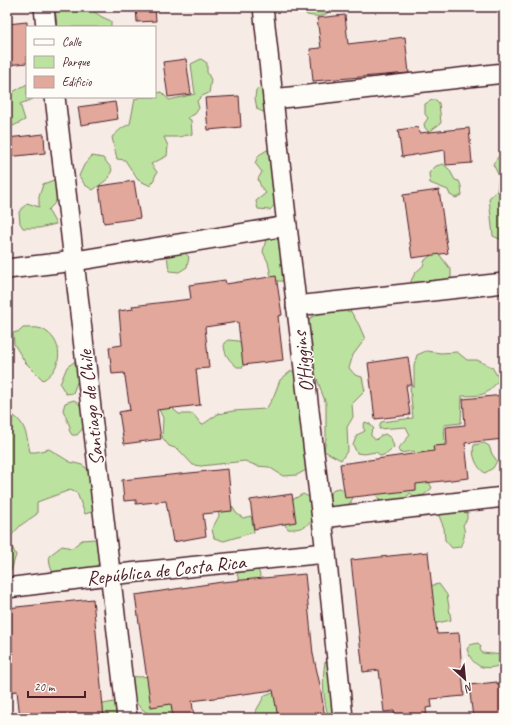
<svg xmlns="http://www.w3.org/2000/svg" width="511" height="725" font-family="Caveat,sans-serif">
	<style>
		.green { fill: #bbe39f; stroke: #828165 }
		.building { fill: #e1a89b; stroke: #4a1f2b }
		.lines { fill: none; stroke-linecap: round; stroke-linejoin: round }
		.minor-casing { stroke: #4a1f2b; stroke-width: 22 }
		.minor { stroke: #fdfcf7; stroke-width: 19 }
		.labels { text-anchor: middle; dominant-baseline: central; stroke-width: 3; stroke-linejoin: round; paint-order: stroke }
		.street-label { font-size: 20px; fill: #4a1f2b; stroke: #fdfcf7 }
	</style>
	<rect width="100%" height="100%" fill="#f7ebe5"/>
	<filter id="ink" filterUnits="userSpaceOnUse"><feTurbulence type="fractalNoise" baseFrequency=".025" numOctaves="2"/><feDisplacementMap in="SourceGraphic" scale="8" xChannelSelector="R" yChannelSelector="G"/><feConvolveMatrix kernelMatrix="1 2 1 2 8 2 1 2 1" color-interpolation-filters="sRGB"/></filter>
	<g filter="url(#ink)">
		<!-- green -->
		<g class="green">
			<polygon points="55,7 87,7 102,17 111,21 111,27 57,27"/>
			<path d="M305,7H332C326,18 318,17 307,15L304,11Z"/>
			<polygon points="201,59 207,63 207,72 211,80 209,93 202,96 197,101 199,108 195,114 187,118 191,120 192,134 179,137 164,137 168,146 167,156 151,164 157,172 151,186 138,180 125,160 117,159 112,137 122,128 130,124 135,99 141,97 155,97 155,94 161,92 169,100 195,94 191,64"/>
			<polygon points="7,84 13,92 27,84 27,97 34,97 33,99 20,104 25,120 7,129"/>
			<polygon points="261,87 265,88 269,107 263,112 257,109 255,98 256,90"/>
			<polygon points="432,100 436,100 439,103 441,123 429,132 425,128 424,124 428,118 425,114 425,104"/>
			<polygon points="267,150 276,152 278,201 270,210 258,209 256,201 266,193 261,187 258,179 262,172 255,163 259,155"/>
			<polygon points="92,156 103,158 112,169 109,178 93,190 85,185 79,176 84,165"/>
			<polygon points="504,156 504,241 493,236 489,198 497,191 499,176 493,164 498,157"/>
			<polygon points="443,164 449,169 455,180 459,181 461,186 462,195 456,198 450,195 448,190 430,183 429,173 436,166"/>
			<polygon points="54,180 62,190 54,204 48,210 56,224 39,228 23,228 20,223 19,212 27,203 39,207 39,197 43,184"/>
			<polygon points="266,239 277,239 284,246 288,271 283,281 272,281 268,262 263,252"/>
			<polygon points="174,252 185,253 189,257 187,267 179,272 169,271 167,255"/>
			<polygon points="434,253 439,254 451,270 451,285 412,291 411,281 415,273 423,266 425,260"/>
			<polygon points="348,307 359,325 365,339 353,355 349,368 355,375 362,377 365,391 352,404 353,417 347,427 348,450 341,460 324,451 326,438 326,404 313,368 305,329 310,318 329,308"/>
			<path d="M23,328C29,328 37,327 42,329C64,340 64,368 43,380L25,362L14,344L13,333L20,331Z"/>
			<path d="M228,340L238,341L245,345L248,360L243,367H237C229,360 224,355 224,343Z"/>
			<path d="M426,351L441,353L457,352L467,360H477L492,367L499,379C486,397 483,395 462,396L461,423L444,425L445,443L440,454L417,461L414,451L400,453L398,449L410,435L406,427L379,429L381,422L413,418L410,387L414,386V365L417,355Z"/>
			<polygon points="74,362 79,362 80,379 77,382 73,393 66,394 60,384 67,367"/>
			<polygon points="291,371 297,371 309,464 306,470 297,475 283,476 269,467 257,466 245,461 201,466 193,465 178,449 169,446 162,437 163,418 155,401 167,379 174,410 179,414 193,414 202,425 218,414 233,411 266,409 273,398 280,380"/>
			<path d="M74,400C85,406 84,415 85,426L77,435H72L69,430L70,427L63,410L65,403Z"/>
			<path d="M14,416C26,424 27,438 30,452H36L49,449L70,462L82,465L89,470L94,511L85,514L77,493L70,490L37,502V514L21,525L8,539L16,555L11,571L7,573V417Z"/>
			<polygon points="365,422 370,424 374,429 371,432 371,436 376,440 380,436 385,434 391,438 394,447 388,453 381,456 376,452 364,454 357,453 353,445 357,435 365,431 363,427"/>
			<path d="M484,443L489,446L492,454L497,461L493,468L485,473C477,468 471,455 474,445Z"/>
			<polygon points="428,480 432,488 424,495 415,497 410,493 405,499 393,505 380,501 375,493"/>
			<polygon points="340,488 351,494 353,498 347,507 337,510 329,504 330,495 334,489"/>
			<path d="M303,494L309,497L314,502C314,507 316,514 314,518C309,527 297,530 288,529L283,522L290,501Z"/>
			<polygon points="231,505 237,514 243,518 251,516 254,532 224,541 214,538 212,529 219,516 218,509"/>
			<path d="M440,506L467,510V519L463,525C466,534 464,539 460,547L452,548L445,540L444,528L439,516Z"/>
			<polygon points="95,539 108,542 101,559 92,574 54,577 50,565 49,556 62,546 72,548 82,540"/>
			<polygon points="242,567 257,567 260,575 258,582 242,584 237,575"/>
			<polygon points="439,584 447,595 451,620 433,624 428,586"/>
			<path d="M478,643L481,646L480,649L482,653L504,655V664C486,671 473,669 467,649L470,645Z"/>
			<path d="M325,662L333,664L344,718H329C323,700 322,680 325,662Z"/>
			<path d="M130,676L139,677L152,676C161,690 172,703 179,718H153C149,713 145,712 141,708C131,700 131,688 130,676Z"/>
			<polygon points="273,692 282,718 258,718 256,711 265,695"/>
			<polygon points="114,702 116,703 118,718 77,718 98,705"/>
		</g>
		<!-- building -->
		<g class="building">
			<polygon points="136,7 155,7 156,21 137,22"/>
			<polygon points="345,15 348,44 405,37 409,73 313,81 310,49 321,48 317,18"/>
			<polygon points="27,22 27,63 7,65 7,24"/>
			<polygon points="186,59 191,94 168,97 163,62"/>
			<polygon points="239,96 241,127 208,130 205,98"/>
			<polygon points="115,102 118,119 81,125 78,107"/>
			<polygon points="418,127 419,133 469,128 472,163 446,165 445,150 402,157 398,130"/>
			<polygon points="44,134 45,153 7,157 7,138"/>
			<polygon points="134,181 140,218 104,223 99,186"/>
			<polygon points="439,190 448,253 412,258 403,195"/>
			<polygon points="276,276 282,315 278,316 283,360 243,365 238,322 205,327 209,368 196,369 200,405 157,410 161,439 124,444 119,412 130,410 125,377 124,373 112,374 109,347 122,345 119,311 133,309 132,306 191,299 189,285 225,280 226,284"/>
			<polygon points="408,357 412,385 406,385 410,415 375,419 368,363"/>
			<polygon points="504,395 504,439 465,443 469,478 416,484 416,490 345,498 340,464 434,451 433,446 447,445 446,427 465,425 463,399"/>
			<polygon points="228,469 232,511 203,514 206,536 173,542 166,501 136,504 136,500 124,501 122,480"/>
			<polygon points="292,494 296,522 254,529 250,500"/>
			<polygon points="428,552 437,634 459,633 464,696 431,699 432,707 426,708 427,718 395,718 394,711 384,712 379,670 363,672 351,560"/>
			<polygon points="305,574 313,654 320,685 325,718 278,718 273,690 192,701 194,718 173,718 171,704 151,707 135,595 222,582"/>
			<polygon points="93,599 104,718 20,718 17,691 7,692 7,608"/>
			<polygon points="497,682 497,684 504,683 504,715 501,716 501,718 473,718 469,685"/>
		</g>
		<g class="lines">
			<!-- minor casing -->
			<g class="minor-casing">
				<g id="minor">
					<polyline points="44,7 46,27"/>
					<polyline points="263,7 287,226 326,553 343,718"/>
					<path d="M55,97C80,304 102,511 127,718"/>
					<polyline points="273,99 504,73"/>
					<polyline points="7,269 75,261 287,226"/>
					<polyline points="296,306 504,283"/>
					<polyline points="322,518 504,497"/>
					<polyline points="7,588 109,575 326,553"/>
				</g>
			</g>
			<!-- minor -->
			<use href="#minor" class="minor"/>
		</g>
	</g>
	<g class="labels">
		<!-- street labels -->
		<g class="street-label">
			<text transform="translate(303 362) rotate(-97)">O'Higgins</text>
			<text transform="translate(91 408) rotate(-96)">Santiago de Chile</text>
			<text transform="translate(166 570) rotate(-6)">República de Costa Rica</text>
		</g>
	</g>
	<!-- margin -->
	<rect width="511" height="725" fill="none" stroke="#fdfcf7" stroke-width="24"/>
	<rect x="12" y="12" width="487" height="701" fill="none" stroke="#4a1f2b" stroke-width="1.5" filter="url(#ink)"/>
	<!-- legend -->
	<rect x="26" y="26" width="130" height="72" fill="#fdfcf7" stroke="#b5a4a5"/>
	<rect x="34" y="39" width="20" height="6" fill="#fdfcf7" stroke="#b5a4a5"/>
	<text x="62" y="46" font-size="12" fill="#4a1f2b">Calle</text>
	<rect x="34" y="56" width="20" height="12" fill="#bbe39f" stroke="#b5a4a5"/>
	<text x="62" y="66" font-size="12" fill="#4a1f2b">Parque</text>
	<rect x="34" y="76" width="20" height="12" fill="#e1a89b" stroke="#b5a4a5"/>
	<text x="62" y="86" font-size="12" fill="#4a1f2b">Edificio</text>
	<!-- north arrow -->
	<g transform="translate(465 679) rotate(153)" stroke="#fdfcf7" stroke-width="3" paint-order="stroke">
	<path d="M0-3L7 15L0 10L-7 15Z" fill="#4a1f2b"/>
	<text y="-6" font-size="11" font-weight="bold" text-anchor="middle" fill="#4a1f2b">N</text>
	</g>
	<!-- scale -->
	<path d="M28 691v6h57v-6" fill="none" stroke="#4a1f2b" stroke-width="2"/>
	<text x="34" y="691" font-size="12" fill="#4a1f2b" stroke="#fdfcf7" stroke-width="3" paint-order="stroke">20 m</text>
</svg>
